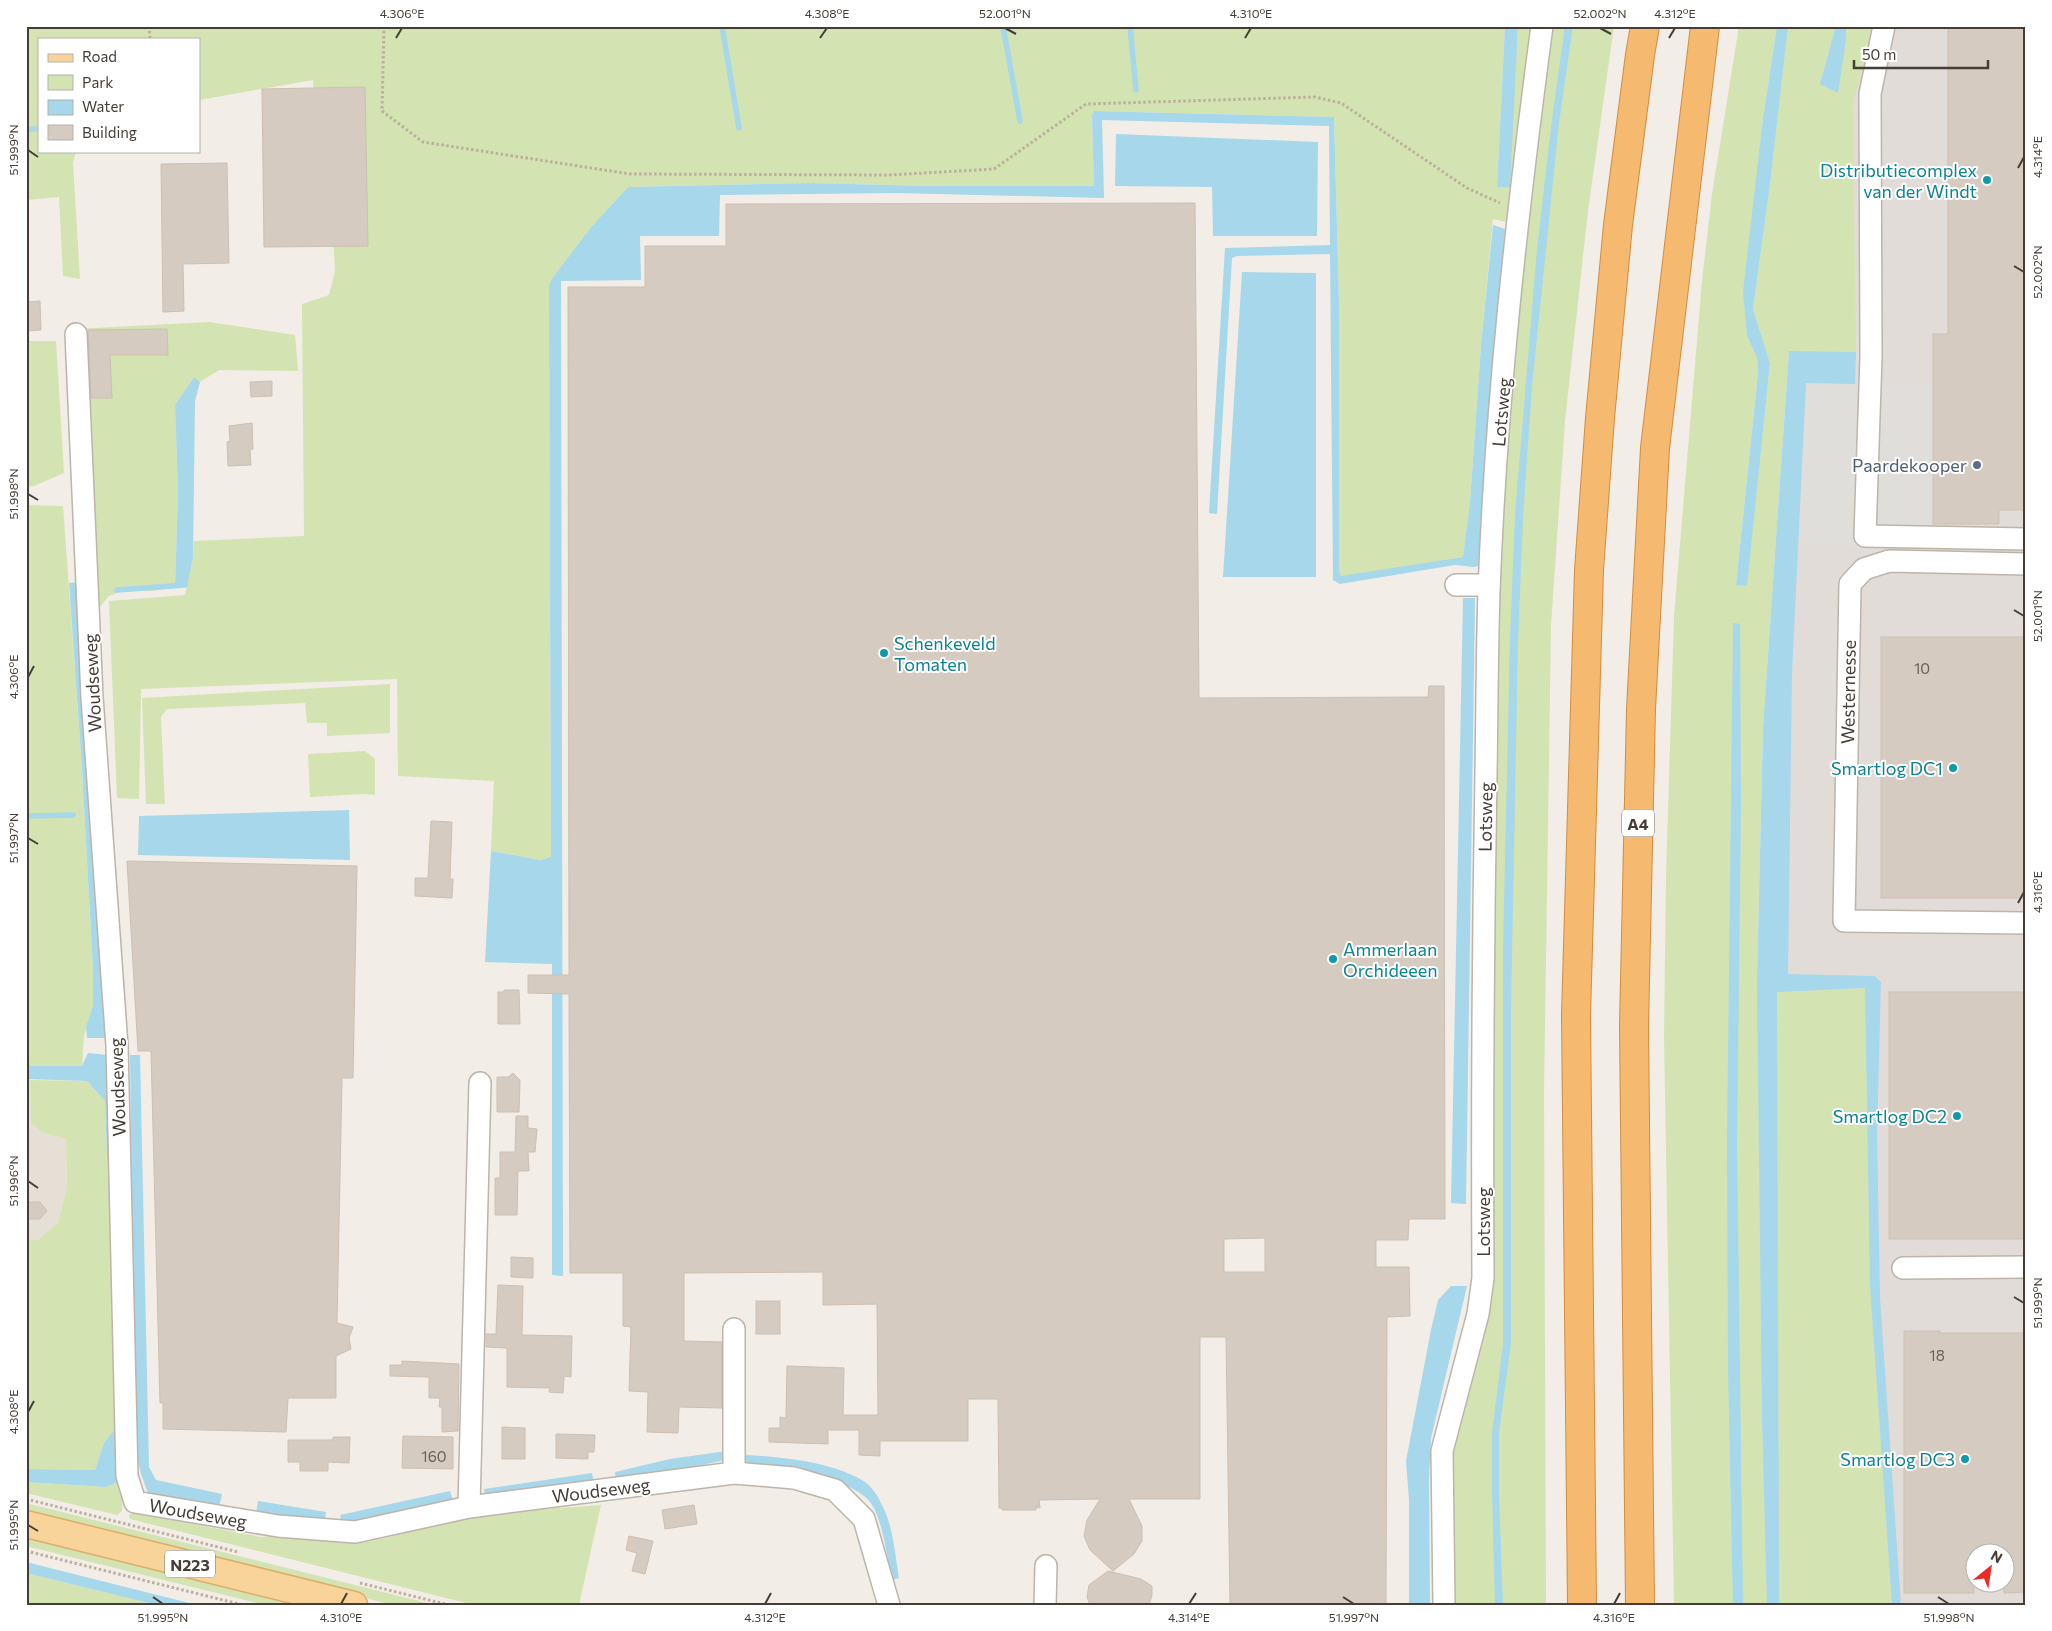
<svg xmlns="http://www.w3.org/2000/svg" width="2052" height="1631" font-family="Commissioner,sans-serif">
	<style>
		.residential { fill: #e6dfd5 }
		.industrial { fill: #e2dcd8; fill-rule: evenodd }
		.green { fill: #d3e4b2 }
		.parking { fill: #e0dedb }
		.water { fill: #a6d7eb }
		.lines { fill: none; stroke-linecap: round; stroke-linejoin: round }
		.stream { stroke: #a6d7eb; stroke-width: 5.5 }
		.building { fill: #d6cbc0; stroke: #cdbfb1; fill-rule: evenodd }
		.minor-casing { stroke: #bdb4aa; stroke-width: 24 }
		.major-casing { stroke: #dcad6b; stroke-width: 29 }
		.highway-casing { stroke: #d38d40; stroke-width: 30 }
		.path { stroke: #beae9c; stroke-width: 3; stroke-dasharray: 2.5 2.5; stroke-linecap: butt }
		.minor { stroke: #fff; stroke-width: 21 }
		.major { stroke: #f8d39a; stroke-width: 26 }
		.highway { stroke: #f5b96f; stroke-width: 28 }
		.ticks { fill: none; stroke: #453d36; stroke-width: 2 }
		.culture-dot { fill: #0f9aa8; stroke: #fff; stroke-width: 2 }
		.service-dot { fill: #5c6f8a; stroke: #fff; stroke-width: 2 }
		.labels { text-anchor: middle; dominant-baseline: central; stroke-width: 4; stroke-linejoin: round; paint-order: stroke }
		.number-label { font-size: 15px; fill: #696058 }
		.shield { fill: #fff; stroke: #7d7772; stroke-width: 1 }
		.shield-label { font-size: 16px; font-weight: bold; fill: #453d36 }
		.culture-label { font-size: 18px; fill: #0d838f; stroke: #fff; text-anchor: end }
		.street-label { font-size: 18px; fill: #453d36; stroke: #fff }
		.service-label { font-size: 18px; fill: #4e5e75; stroke: #fff; text-anchor: end }
		.neatline { fill: none; stroke: #453d36; stroke-width: 2 }
		.ticks-label { font-size: 12px; text-anchor: middle; fill: #453d36 }
	</style>
	<rect width="100%" height="100%" fill="#f2ede7"/>
	<!-- residential -->
	<polygon class="residential" points="26,1079 30,1080 31,1123 43,1133 66,1139 67,1186 58,1223 38,1240 26,1240"/>
	<!-- industrial -->
	<path class="industrial" d="M1813,26H2026V1605H1776L1767,884ZM1974,1554H2004V1584H1974Z"/>
	<!-- green -->
	<g class="green">
		<polygon points="26,26 1505,26 1497,186 1509,187 1518,26 1536,26 1516,183 1510,187 1506,222 1493,219 1481,345 1470,502 1463,557 1345,577 1341,576 1339,570 1339,303 1334,117 1094,111 1092,115 1094,186 926,186 809,183 628,187 592,226 553,277 549,285 551,857 540,860 491,851 494,781 398,776 397,679 141,689 139,799 117,798 109,601 185,595 193,558 194,541 304,536 302,304 329,295 335,271 330,184 317,148 313,80 199,100 199,39 39,39 39,151 76,151 73,163 80,279 63,276 59,197 26,200"/>
		<polygon points="1551,26 1614,26 1588,211 1565,421 1551,626 1544,1092 1546,1605 1453,1605 1450,1488 1453,1456 1457,1431 1492,1296 1490,1001 1497,601 1508,410 1523,252"/>
		<polygon points="1739,26 1777,26 1763,118 1747,336 1757,358 1758,373 1736,584 1746,586 1770,363 1753,309 1770,185 1787,30 1788,26 1836,26 1820,83 1837,93 1846,40 1846,26 1873,26 1853,103 1856,352 1789,351 1763,727 1757,980 1772,1605 1674,1605 1664,1037 1666,877 1674,616 1702,281 1712,194"/>
		<polygon points="209,322 295,335 298,371 219,370 200,382 194,377 175,405 178,492 175,587 153,591 122,591 109,596 100,607 93,619 76,329"/>
		<polygon points="26,341 56,341 64,473 34,486 26,487"/>
		<polygon points="26,505 63,506 82,769 93,970 93,1006 84,1036 82,1066 26,1066"/>
		<polygon points="390,684 390,733 327,736 327,723 307,723 305,703 167,709 161,717 165,804 146,804 142,698"/>
		<polygon points="365,751 375,759 375,795 364,794 310,797 308,754"/>
		<polygon points="1866,988 1870,1286 1892,1605 1779,1605 1777,992"/>
		<polygon points="30,1080 87,1081 105,1101 117,1426 104,1443 95,1470 26,1469 26,1240 38,1240 58,1223 67,1186 66,1139 43,1133 31,1123"/>
		<polygon points="123,1480 122,1511 117,1515 26,1493 26,1482 106,1487"/>
		<polygon points="26,1503 435,1605 393,1605 26,1513"/>
		<path d="M601,1505L579,1605H474L130,1519L129,1516L130,1514L135,1513L261,1537L279,1535H353L351,1544C387,1540 421,1528 456,1520C503,1510 553,1509 601,1505Z"/>
		<polygon points="26,1538 303,1605 265,1605 26,1546"/>
		<polygon points="26,1573 157,1605 26,1605"/>
	</g>
	<!-- parking -->
	<polygon class="parking" points="1806,383 1933,385 1930,550 1799,544"/>
	<!-- water -->
	<g class="water">
		<polygon points="1505,26 1518,26 1510,187 1497,187"/>
		<polygon points="1565,26 1573,26 1559,123 1532,386 1523,518 1518,642 1511,1011 1511,1343 1499,1433 1499,1494 1503,1605 1495,1605 1492,1490 1492,1433 1503,1344 1503,948 1510,639 1515,515 1537,249 1552,119"/>
		<polygon points="1777,26 1788,26 1770,185 1753,309 1770,363 1747,586 1736,585 1758,373 1757,358 1747,336 1743,292 1763,118"/>
		<polygon points="1836,26 1846,26 1846,40 1838,93 1820,84"/>
		<polygon points="1094,111 1334,117 1339,303 1339,570 1341,576 1463,557 1470,502 1481,345 1493,225 1505,229 1478,566 1474,567 1455,565 1340,584 1333,580 1330,254 1237,256 1232,258 1217,514 1209,513 1225,248 1330,245 1329,126 1102,120 1104,198 897,193 720,195 719,236 640,236 641,280 561,281 563,1276 552,1275 552,964 485,962 491,851 540,860 551,857 549,285 553,277 592,226 628,187 809,183 926,186 1094,186 1092,115"/>
		<polygon points="1116,134 1318,142 1317,236 1213,236 1212,187 1115,186"/>
		<polygon points="1242,272 1316,273 1316,577 1223,577"/>
		<polygon points="1789,351 1856,352 1855,384 1806,383 1792,673 1788,974 1875,976 1881,982 1877,1135 1880,1298 1901,1605 1892,1605 1870,1286 1865,988 1777,992 1779,1605 1767,1605 1762,1418 1757,981 1763,727"/>
		<polygon points="194,377 200,382 195,401 193,558 188,582 175,587 178,492 175,405"/>
		<polygon points="79,582 107,1038 87,1038 86,1027 93,1006 93,969 82,769 69,583"/>
		<polygon points="1463,598 1475,598 1466,1204 1451,1203"/>
		<polygon points="1733,623 1740,624 1741,801 1737,1146 1743,1605 1733,1605 1728,1369 1727,1141"/>
		<polygon points="349,810 350,860 138,855 139,816"/>
		<polygon points="88,1053 108,1055 123,1480 106,1487 26,1482 26,1469 95,1470 104,1443 117,1426 105,1101 87,1081 26,1079 26,1066 82,1066"/>
		<polygon points="130,1055 140,1055 149,1467 156,1480 222,1494 219,1507 148,1493 141,1474 135,1450"/>
		<polygon points="1451,1286 1467,1286 1431,1438 1429,1479 1430,1605 1409,1605 1409,1500 1406,1461 1431,1330 1438,1300"/>
		<polygon points="727,1451 725,1460 616,1484 615,1472 670,1459"/>
		<path d="M746,1455C782,1457 834,1462 865,1482C871,1486 878,1496 881,1503C893,1524 895,1554 899,1578L892,1580C887,1557 884,1529 874,1508C858,1475 778,1470 746,1465Z"/>
		<polygon points="592,1473 594,1483 485,1499 484,1489"/>
		<polygon points="450,1491 453,1501 342,1524 340,1515"/>
		<polygon points="258,1501 326,1512 324,1524 256,1513"/>
		<polygon points="26,1562 197,1605 157,1605 26,1573"/>
	</g>
	<g class="lines">
		<!-- stream -->
		<g class="stream">
			<polyline points="722,26 739,128"/>
			<polyline points="1003,26 1020,121"/>
			<polyline points="1130,26 1136,90"/>
			<polyline points="26,129 35,129"/>
			<polyline points="117,590 185,585 185,577"/>
			<polyline points="26,816 73,815"/>
		</g>
	</g>
	<!-- building -->
	<g class="building">
		<polygon points="1948,26 2026,26 2026,510 1999,510 1999,524 1933,524 1933,334 1948,334"/>
		<polygon points="365,87 368,246 264,247 262,89"/>
		<polygon points="227,163 229,263 183,264 184,311 163,312 161,164"/>
		<path d="M1195,203L1199,698L1428,697L1429,686H1444L1445,1219H1409L1408,1240H1376V1267H1409L1410,1316L1387,1317L1386,1605H1230L1226,1337H1200V1499H1129L1142,1526V1541L1134,1554L1113,1571L1090,1550L1084,1536L1087,1520L1100,1499L1039,1500L1040,1508L1036,1507V1510H1002V1508H999L998,1399H968V1441H880V1456L859,1455V1430H828V1444L769,1442V1428H780V1417L786,1418L787,1366L844,1368L843,1415H878L877,1304L823,1305V1272L684,1273V1341L722,1342V1408L679,1407L678,1433L647,1432L648,1392L629,1391L631,1327L623,1326V1273H570L569,994L528,993V975H569L568,287H645V246H726V204ZM1265,1238V1272H1224V1239Z"/>
		<polygon points="40,301 41,330 26,331 26,302"/>
		<polygon points="167,329 168,355 110,355 112,398 91,398 88,330"/>
		<polygon points="272,381 272,396 251,397 250,382"/>
		<polygon points="252,423 253,449 250,450 251,465 228,466 227,442 230,441 229,426"/>
		<rect x="1881" y="637" width="145" height="261"/>
		<polygon points="431,821 452,822 450,879 453,879 452,898 415,896 415,878 428,878"/>
		<polygon points="127,861 357,866 353,1078 342,1078 337,1323 353,1327 349,1338 351,1349 336,1356 336,1398 288,1398 286,1432 163,1429 163,1403 160,1403 151,1051 138,1051"/>
		<polygon points="504,990 519,990 520,1024 498,1024 498,992 504,992"/>
		<rect x="1889" y="992" width="137" height="247"/>
		<polygon points="513,1073 520,1080 519,1112 497,1112 497,1077 508,1077"/>
		<polygon points="516,1116 528,1116 528,1128 537,1129 535,1152 528,1152 529,1171 518,1171 517,1215 495,1215 495,1178 500,1178 500,1152 515,1152"/>
		<polygon points="26,1202 40,1202 47,1211 40,1219 26,1219"/>
		<polygon points="511,1257 533,1258 533,1278 511,1277"/>
		<polygon points="498,1285 523,1286 522,1335 572,1336 571,1377 564,1376 563,1393 549,1392 550,1388 507,1387 507,1348 486,1347 486,1334 496,1334"/>
		<rect x="756" y="1301" width="24" height="33"/>
		<polygon points="1904,1331 1940,1331 1940,1333 2026,1333 2026,1592 2004,1593 2004,1554 1974,1554 1974,1593 1904,1593"/>
		<polygon points="402,1361 459,1364 458,1431 442,1432 442,1407 439,1407 440,1398 429,1398 429,1377 390,1376 390,1365 402,1365"/>
		<polygon points="502,1427 525,1428 525,1459 502,1459"/>
		<polygon points="556,1434 595,1435 594,1452 588,1452 588,1459 556,1458"/>
		<polygon points="403,1436 453,1437 453,1469 402,1468"/>
		<polygon points="333,1437 350,1437 349,1463 328,1462 328,1471 300,1471 300,1462 288,1462 288,1440 333,1440"/>
		<polygon points="694,1505 697,1524 665,1529 662,1510"/>
		<polygon points="629,1536 653,1541 645,1574 632,1571 637,1553 626,1550"/>
		<polygon points="1108,1571 1141,1579 1152,1586 1152,1595 1149,1605 1090,1605 1087,1597 1089,1585"/>
	</g>
	<g class="lines">
		<!-- minor casing -->
		<g class="minor-casing">
			<g id="minor">
				<polyline points="1884,26 1870,94 1871,356 1865,536 2026,539"/>
				<polyline points="76,334 92,697 117,1046 127,1476 135,1502 278,1526 355,1532 469,1507 734,1473 794,1478 835,1490 864,1519 889,1605"/>
				<polyline points="2026,564 1889,561 1864,569 1850,584 1844,921 2026,923"/>
				<polyline points="1456,585 1489,585"/>
				<polyline points="1903,1268 2026,1267"/>
				<polyline points="734,1473 734,1329"/>
				<polyline points="469,1507 480,1083"/>
				<polyline points="1045,1605 1046,1566"/>
				<path d="M1444,1605L1442,1451L1478,1314L1483,1278C1482,1110 1483,942 1486,774C1487,713 1487,652 1489,591C1496,402 1517,213 1542,26"/>
			</g>
		</g>
		<!-- major casing -->
		<g class="major-casing">
			<polyline id="major" points="26,1524 354,1605"/>
		</g>
		<!-- highway casing -->
		<g class="highway-casing">
			<g id="highway">
				<polyline points="1582,1605 1576,1015 1589,570 1600,418 1618,225 1640,55 1645,26"/>
				<polyline points="1640,1605 1634,1026 1641,709 1655,448 1705,26"/>
			</g>
		</g>
		<!-- path -->
		<g class="path">
			<polyline points="149,26 150,39"/>
			<polyline points="384,26 382,111 423,142 630,174 889,175 994,169 1086,104 1315,97 1341,103 1467,188 1500,203"/>
			<polyline points="26,1499 238,1552"/>
			<polyline points="26,1551 243,1605"/>
			<polyline points="360,1583 449,1605"/>
		</g>
		<!-- minor -->
		<use href="#minor" class="minor"/>
		<!-- major -->
		<use href="#major" class="major"/>
		<!-- highway -->
		<use href="#highway" class="highway"/>
	</g>
	<!-- ticks -->
	<path class="ticks" d="M1005,28L1016,34M1600,28L1611,34M396,38L402,28M820,38L827,28M1245,38L1251,28M1669,38L1675,28M28,150L38,157M2018,168L2024,157M2014,266L2024,272M28,494L38,500M2014,610L2024,616M28,677L34,666M28,838L38,844M2018,903L2024,892M28,1181L38,1188M2014,1297L2024,1303M28,1412L34,1401M28,1525L38,1531M153,1597L163,1604M1343,1597L1354,1604M1938,1597L1949,1604M341,1604L347,1593M765,1604L771,1593M1189,1604L1196,1593M1614,1604L1620,1593"/>
	<!-- markers -->
	<g class="culture-dot">
		<circle cx="1987" cy="180" r="5"/>
		<circle cx="884" cy="653" r="5"/>
		<circle cx="1953" cy="768" r="5"/>
		<circle cx="1333" cy="959" r="5"/>
		<circle cx="1957" cy="1116" r="5"/>
		<circle cx="1965" cy="1459" r="5"/>
	</g>
	<circle class="service-dot" cx="1977" cy="465" r="5"/>
	<g class="labels">
		<!-- number labels -->
		<g class="number-label">
			<text x="1922" y="668">10</text>
			<text x="1937" y="1355">18</text>
			<text x="434" y="1456">160</text>
		</g>
		<!-- shield labels -->
		<g class="shield">
			<rect x="1622" y="809.5" width="32" height="27" rx="4"/>
			<rect x="165" y="1550.5" width="50" height="27" rx="4"/>
		</g>
		<g class="shield-label">
			<text x="1638" y="823">A4</text>
			<text x="190" y="1564">N223</text>
		</g>
		<!-- culture labels -->
		<g class="culture-label">
			<text x="1977" y="170">Distributiecomplex<tspan x="1977" dy="21">van der Windt</tspan></text>
			<text x="894" y="643" text-anchor="start">Schenkeveld<tspan x="894" dy="21">Tomaten</tspan></text>
			<text x="1943" y="768">Smartlog DC1</text>
			<text x="1343" y="949" text-anchor="start">Ammerlaan<tspan x="1343" dy="21">Orchideeen</tspan></text>
			<text x="1947" y="1116">Smartlog DC2</text>
			<text x="1955" y="1459">Smartlog DC3</text>
		</g>
		<!-- street labels -->
		<g class="street-label">
			<text transform="translate(1501 412) rotate(-85)">Lotsweg</text>
			<text transform="translate(92 683) rotate(-93)">Woudseweg</text>
			<text transform="translate(1848 692) rotate(-89)">Westernesse</text>
			<text transform="translate(1485 817) rotate(-89)">Lotsweg</text>
			<text transform="translate(117 1087) rotate(-92)">Woudseweg</text>
			<text transform="translate(1483 1222) rotate(-90)">Lotsweg</text>
			<text transform="translate(601 1490) rotate(-7)">Woudseweg</text>
			<text transform="translate(198 1513) rotate(10)">Woudseweg</text>
		</g>
		<!-- service labels -->
		<g class="service-label">
			<text x="1967" y="465">Paardekooper</text>
		</g>
	</g>
	<!-- border -->
	<rect width="2052" height="1631" fill="none" stroke="#ffffff" stroke-width="55"/>
	<!-- legend -->
	<rect x="38" y="38" width="162" height="115" fill="#ffffff" stroke="#b5b1af"/>
	<rect x="48" y="54" width="25" height="8" fill="#f8d39a" stroke="#b5b1af"/>
	<text x="82" y="62" font-size="15" fill="#453d36">Road</text>
	<rect x="48" y="75" width="25" height="15" fill="#d3e4b2" stroke="#b5b1af"/>
	<text x="82" y="88" font-size="15" fill="#453d36">Park</text>
	<rect x="48" y="100" width="25" height="15" fill="#a6d7eb" stroke="#b5b1af"/>
	<text x="82" y="112" font-size="15" fill="#453d36">Water</text>
	<rect x="48" y="125" width="25" height="15" fill="#d6cbc0" stroke="#b5b1af"/>
	<text x="82" y="138" font-size="15" fill="#453d36">Building</text>
	<!-- north arrow -->
	<g transform="translate(1990 1568) rotate(30)"><circle r="24" fill="#ffffff" stroke="#b5b1af"/>
	<path d="M0-4L9 19L0 12L-9 19Z" fill="#ec2c24"/>
	<text y="-8" font-size="14" font-weight="bold" text-anchor="middle" fill="#453d36">N</text>
	</g>
	<!-- scale -->
	<path d="M1854 60v8h134v-8" fill="none" stroke="#453d36" stroke-width="2.5"/>
	<text x="1862" y="60" font-size="15" fill="#453d36" stroke="#ffffff" stroke-width="4" paint-order="stroke">50 m</text>
	<rect x="28" y="28" width="1996" height="1576" class="neatline"/>
	<g class="ticks-label">
		<text x="402" y="18">4.306°E</text>
		<text x="827" y="18">4.308°E</text>
		<text x="1005" y="18">52.001°N</text>
		<text x="1251" y="18">4.310°E</text>
		<text x="1600" y="18">52.002°N</text>
		<text x="1675" y="18">4.312°E</text>
		<text transform="translate(14 150) rotate(-90)" y="4">51.999°N</text>
		<text transform="translate(2038 157) rotate(-90)" y="4">4.314°E</text>
		<text transform="translate(2038 272) rotate(-90)" y="4">52.002°N</text>
		<text transform="translate(14 494) rotate(-90)" y="4">51.998°N</text>
		<text transform="translate(2038 616) rotate(-90)" y="4">52.001°N</text>
		<text transform="translate(14 677) rotate(-90)" y="4">4.306°E</text>
		<text transform="translate(14 838) rotate(-90)" y="4">51.997°N</text>
		<text transform="translate(2038 892) rotate(-90)" y="4">4.316°E</text>
		<text transform="translate(14 1181) rotate(-90)" y="4">51.996°N</text>
		<text transform="translate(2038 1303) rotate(-90)" y="4">51.999°N</text>
		<text transform="translate(14 1412) rotate(-90)" y="4">4.308°E</text>
		<text transform="translate(14 1525) rotate(-90)" y="4">51.995°N</text>
		<text x="163" y="1622">51.995°N</text>
		<text x="341" y="1622">4.310°E</text>
		<text x="765" y="1622">4.312°E</text>
		<text x="1189" y="1622">4.314°E</text>
		<text x="1354" y="1622">51.997°N</text>
		<text x="1614" y="1622">4.316°E</text>
		<text x="1949" y="1622">51.998°N</text>
	</g>
</svg>
